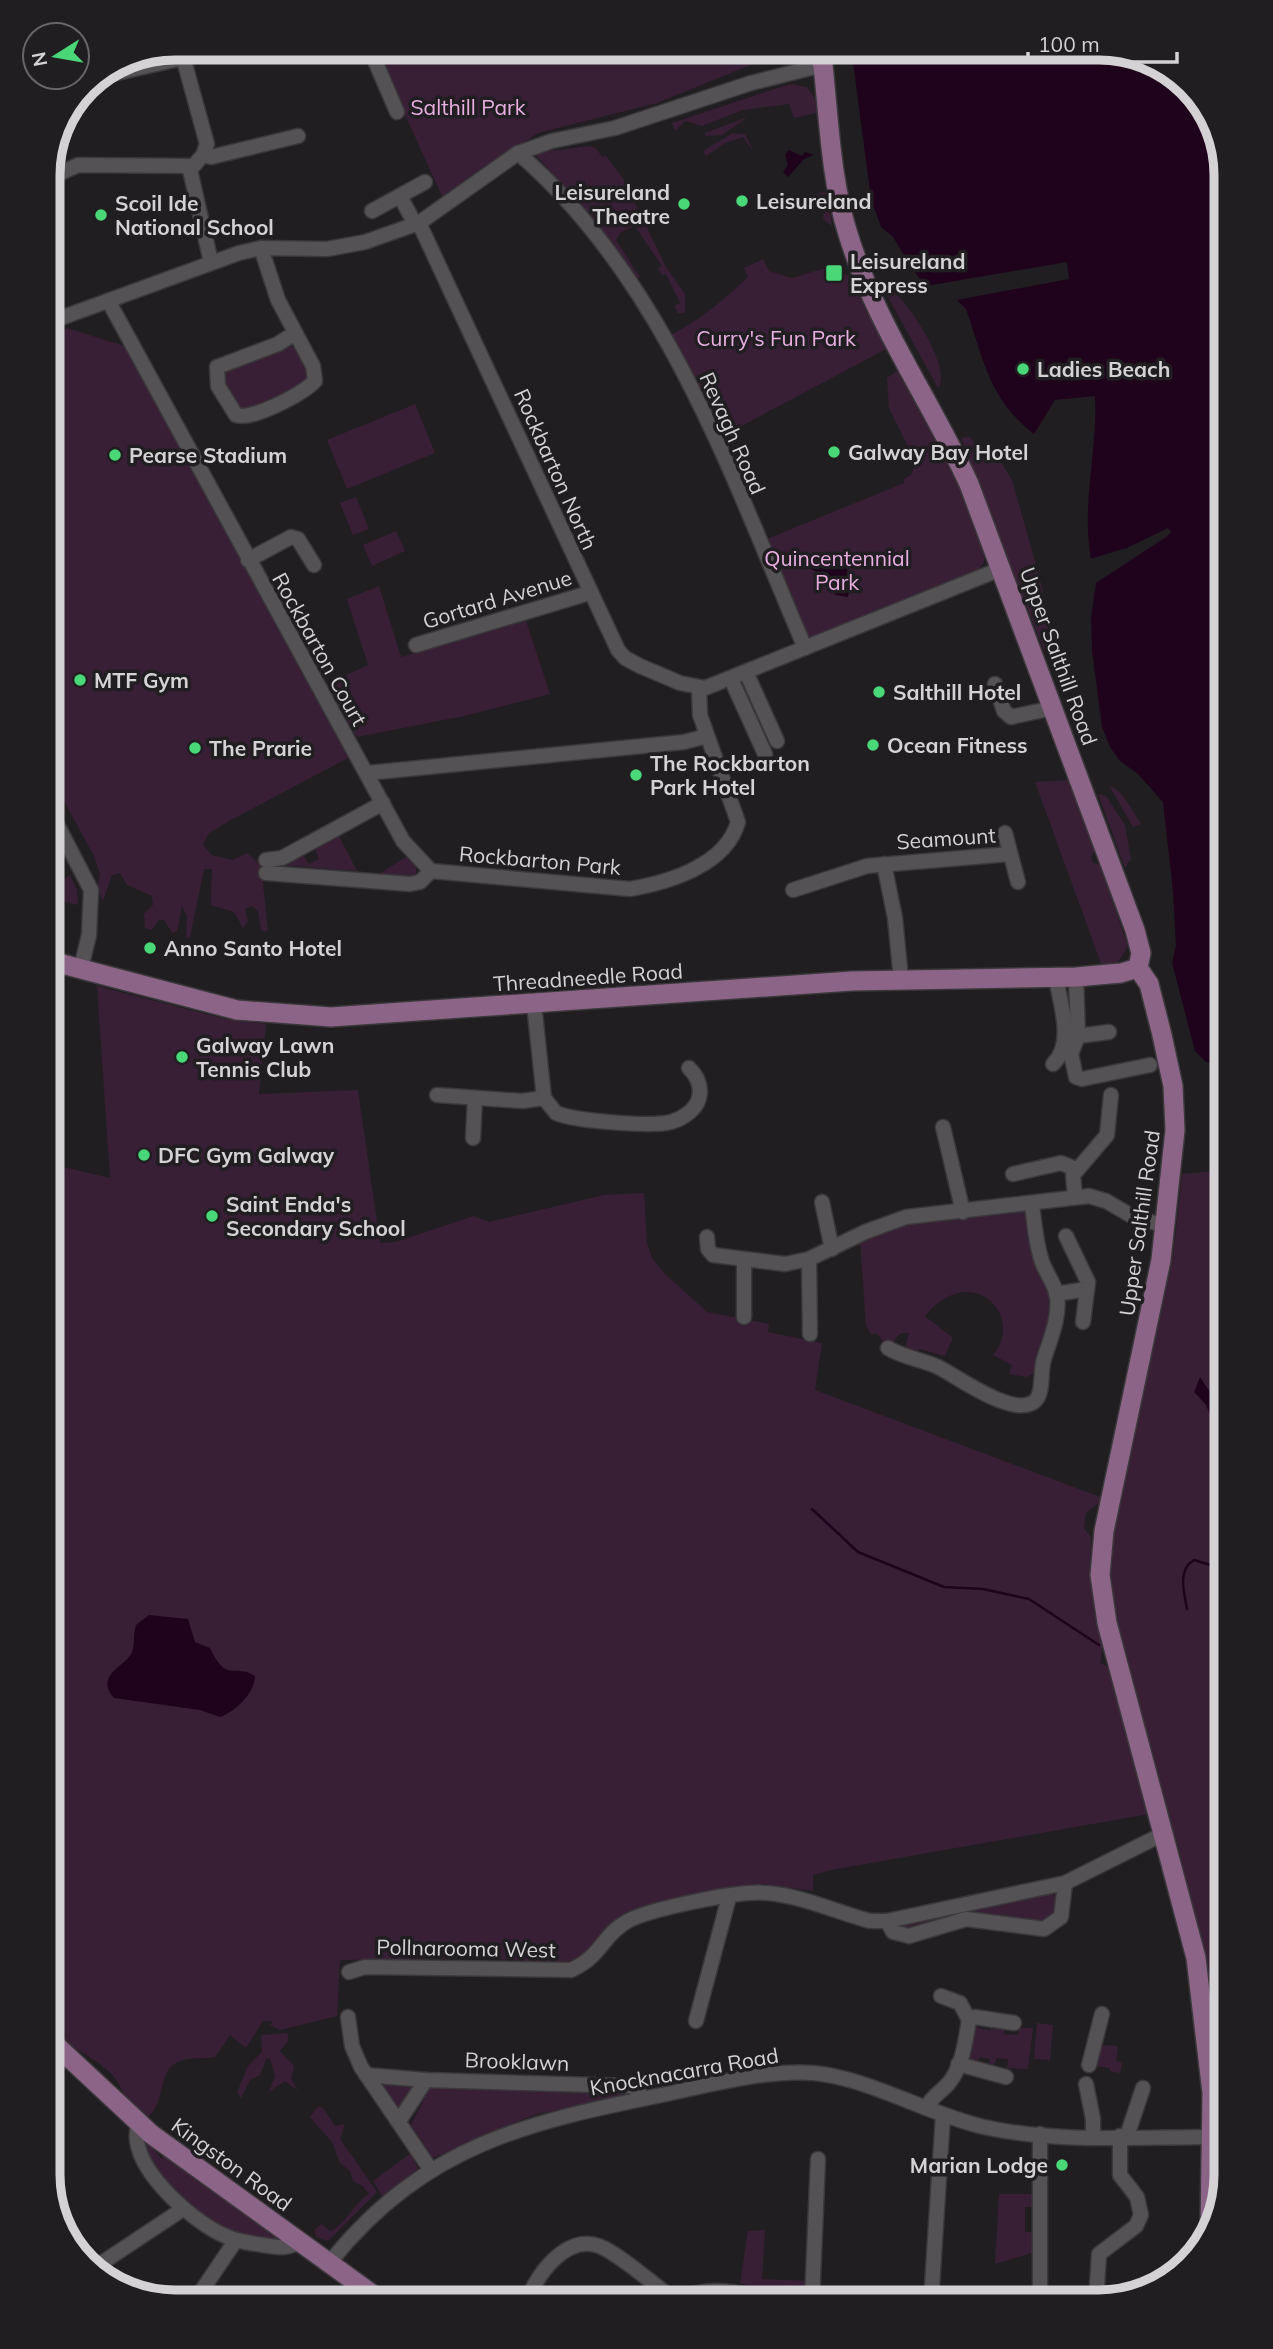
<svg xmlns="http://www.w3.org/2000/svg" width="1273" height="2349" font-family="Mulish,sans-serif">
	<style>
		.green { fill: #391f36 }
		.water { fill: #1f031d }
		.pier { fill: #201e20 }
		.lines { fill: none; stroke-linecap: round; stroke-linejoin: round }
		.stream { stroke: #1f031d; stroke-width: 2.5 }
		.minor-casing { stroke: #3a383a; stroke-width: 17 }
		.major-casing { stroke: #3a383a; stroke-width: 22 }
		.minor { stroke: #555255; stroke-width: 14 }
		.major { stroke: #8c6488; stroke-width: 19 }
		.poi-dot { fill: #4ad778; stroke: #201e20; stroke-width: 2.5 }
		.labels { text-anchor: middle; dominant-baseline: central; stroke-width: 7; stroke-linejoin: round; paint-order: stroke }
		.park-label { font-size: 21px; fill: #eaaee3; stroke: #201e20 }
		.poi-label { font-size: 21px; font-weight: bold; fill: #d4d2d4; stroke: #201e20; text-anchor: start }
		.street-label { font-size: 21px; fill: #d4d2d4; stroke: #201e20 }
		.rim { fill: none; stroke: #d4d2d4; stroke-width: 9 }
	</style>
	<rect width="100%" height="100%" fill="#201e20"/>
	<!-- green -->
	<g class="green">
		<polygon points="374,47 798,47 799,52 748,66 657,103 538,133 442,196"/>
		<polygon points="790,84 807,87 816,100 832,226 823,219 824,210 818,197 800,203 799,199 827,191 816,113 794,118 789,104 743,110 702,126 685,121 675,131 672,123"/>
		<polygon points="748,117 722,135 705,136 705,133"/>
		<polygon points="733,133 745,134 754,152 743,137 725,143 706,156 703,151"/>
		<polygon points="590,146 596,148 602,157 606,156 624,180 666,267 685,294 685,313 678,313 674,306 680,303 666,274 662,275 658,268 662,266 635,226 621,232 616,240 640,277 634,279 567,189 534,153"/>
		<path d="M763,259L769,271L792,278L832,266L853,279L888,348L719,438L669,336C699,321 724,300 748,277L744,268Z"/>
		<path d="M884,283C905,295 953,368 938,388L881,284Z"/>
		<polygon points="67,328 124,346 348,758 229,821 209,833 203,844 211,855 233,860 247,853 261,866 268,930 265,932 261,929 258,911 252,906 245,909 248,921 243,928 234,912 211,905 212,869 204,869 190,937 186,938 187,916 182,906 177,931 172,933 164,920 159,920 152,930 145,928 144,914 153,905 152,896 127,885 120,873 112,875 103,901 97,888 100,874 94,856 47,770 47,336"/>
		<polygon points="292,346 298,349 310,373 306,383 248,412 237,408 223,386 223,371"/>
		<polygon points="897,371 950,466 951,473 956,476 984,550 984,562 977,572 806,643 762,541 904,483 904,479 911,475 916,462 889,408 887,378"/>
		<polygon points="415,404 435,453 347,489 327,440"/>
		<polygon points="969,437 1001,462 1012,480 1040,579 1052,639 1045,653 961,438"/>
		<polygon points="356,497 369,529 353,535 340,503"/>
		<polygon points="396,531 405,551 372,566 363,545"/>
		<polygon points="379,586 401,657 526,621 550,694 464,716 357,737 325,685 368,665 347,599"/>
		<polygon points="1070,780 1095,850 1091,857 1093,863 1100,864 1128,947 1116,965 1102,966 1035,782"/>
		<polygon points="1109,785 1121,793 1141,824 1133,827"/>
		<polygon points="1098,794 1106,796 1125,825 1131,859 1125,868"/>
		<polygon points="338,834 357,871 282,865 303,855 309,864 319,859 315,849"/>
		<polygon points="406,857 416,865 416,876 379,874"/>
		<polygon points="70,875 77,890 78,905 50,898 48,891"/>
		<path d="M97,986L225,1019L266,1024L259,1094L358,1090L380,1243L395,1242L474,1216L489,1222L604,1195L644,1193L647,1243L652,1258L665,1274L707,1312L769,1324L768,1332L822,1343L815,1390L1100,1497L1099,1503L1086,1513L1084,1528L1091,1537L1090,1583L1103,1646L1100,1663L1108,1667L1149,1814L831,1870L813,1875V1891L764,1884L632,1910L614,1921L590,1952L564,1964L486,1958L340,1960L337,2016L280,2030L270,2025L273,2021H263L246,2048L230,2035L215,2057C204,2059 191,2057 180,2061C157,2069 167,2099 149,2116C131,2116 124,2089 114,2077C96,2056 66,2047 47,2027V1163L110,1178Z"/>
		<polygon points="1226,1170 1226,2046 1220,2046 1214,2029 1203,1954 1179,1850 1118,1635 1109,1589 1110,1555 1117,1515 1173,1257 1182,1174"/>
		<path d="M1020,1209L1026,1211L1051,1294L1052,1307L1034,1373L1027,1377L1009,1374L1012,1365L993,1355C1026,1317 972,1259 925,1316L953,1338L945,1356L919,1349L917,1357L904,1352L909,1333H901L888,1346L876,1333L871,1335L866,1325L860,1240L914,1221Z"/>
		<path d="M1051,1891L1058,1899C1055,1913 1051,1921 1036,1923L969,1913L909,1929L899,1927L898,1923Z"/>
		<polygon points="978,2021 977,2028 990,2030 992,2022 1005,2025 1004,2034 1018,2035 1019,2028 1033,2028 1028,2069 1007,2068 1008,2059 997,2058 992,2068 989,2066 990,2059 980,2057 977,2062 968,2059 973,2022"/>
		<polygon points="1037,2023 1053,2025 1050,2060 1034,2059"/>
		<polygon points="287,2033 289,2040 280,2051 294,2066 291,2078 298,2091 285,2081 269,2092 275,2076 270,2058 266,2059 260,2075 250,2080 241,2098 237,2092 248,2066 262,2052 261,2035"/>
		<polygon points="1098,2045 1118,2046 1116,2061 1122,2063 1120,2073 1110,2071 1110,2068 1094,2066"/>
		<polygon points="387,2083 415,2087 399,2113 381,2086"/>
		<polygon points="430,2087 629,2092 633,2094 533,2115 433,2158 411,2125"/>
		<path d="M318,2106L323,2108L335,2126L345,2124L340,2139L377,2192L328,2241L316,2237L315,2229L322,2224L330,2231C347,2225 353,2203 369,2194L363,2186L353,2181L350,2171L340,2163L332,2142L310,2117Z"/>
		<path d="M142,2136L162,2159L166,2155L286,2241C272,2240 255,2241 243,2237C199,2222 154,2181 142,2136Z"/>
		<polygon points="411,2153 418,2169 382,2196 373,2181"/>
		<polygon points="999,2194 1032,2194 1032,2207 1025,2207 1025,2232 1032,2232 1032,2253 995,2264"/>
		<polygon points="765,2230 762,2279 807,2281 805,2292 796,2299 740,2283 748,2231"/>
	</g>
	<!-- water -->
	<g class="water">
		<path d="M850,47L1107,48L1169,69L1216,126L1226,175V1066L1206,1062L1195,1051L1172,963L1176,945L1173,891L1163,802L1138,774L1120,761L1110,747L1102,727L1092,650L1091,618L1096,583L1166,537L1168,529L1127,548L1091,559C1081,503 1098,451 1095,396L1055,400L1034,434C988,398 984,360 966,309L957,300L1069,279L1067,262L926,286L903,258L893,237L881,227L871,200Z"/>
		<polygon points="789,150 802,156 805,152 814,155 804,159 788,177 783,172 788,165 785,155"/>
		<polygon points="794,556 822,568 846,565 851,584 848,597 836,595 817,578 817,572 795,561"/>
		<polygon points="1200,1377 1224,1413 1226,1453 1206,1405 1194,1392"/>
		<path d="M149,1615L188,1619L195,1642L210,1648C228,1685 233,1662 255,1676C255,1693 235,1712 220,1717L200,1710L114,1698C94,1674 126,1667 132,1652C135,1644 133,1634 136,1625Z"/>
	</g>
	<!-- pier -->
	<g class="pier">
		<polygon points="847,47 850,47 852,54 871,200 881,227 893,237 919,280 916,282 890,239 878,229 868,201"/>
		<polygon points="1168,528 1171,532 1166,537 1092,585 1094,580 1164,534 1128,551 1092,562 1087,560 1127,548"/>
		<polygon points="1170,956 1172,963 1191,1039 1188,1040 1169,964"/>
	</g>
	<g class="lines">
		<!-- stream -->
		<g class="stream">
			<polyline points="812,1509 858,1552 944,1587 983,1589 1029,1599 1099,1645"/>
			<path d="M1187,1609C1184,1592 1177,1570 1194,1560L1214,1566L1226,1562"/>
		</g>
		<!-- minor casing -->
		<g class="minor-casing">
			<g id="minor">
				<polyline points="369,47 397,112"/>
				<polyline points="183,57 207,144 203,155 190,170 211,262"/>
				<polyline points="95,78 231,47"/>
				<path d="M518,153C665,279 731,475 805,648"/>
				<polyline points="203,155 211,157 298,136"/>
				<polyline points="48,179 78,165 191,166"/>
				<polyline points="400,196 415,224"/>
				<polyline points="372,211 425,182"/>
				<polyline points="419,223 618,650 625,658 640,666 680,683 705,688 1003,568"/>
				<path d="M261,248L278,300L313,366L315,381C302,394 252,421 236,415L218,386L217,367L278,344L295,333"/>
				<path d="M109,302L403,841L431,871L630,889C670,882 726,865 738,822L700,715L699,688"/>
				<polyline points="47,323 239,253 261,248 327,249 365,242 419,223 518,153 552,141 615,128 751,83 823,65"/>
				<polyline points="248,560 291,537 298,539 314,565"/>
				<polyline points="416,645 589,593"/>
				<polyline points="746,672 777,741"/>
				<polyline points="731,679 765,754"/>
				<polyline points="995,684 1004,711 1011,717 1053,708"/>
				<polyline points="367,773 684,742 707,736"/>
				<polyline points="47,805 91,890 89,935 81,968"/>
				<polyline points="1005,833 1018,882"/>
				<polyline points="266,860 282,858 383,803"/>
				<polyline points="884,864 895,918 901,979"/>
				<polyline points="266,873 410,884 420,882 431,871"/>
				<polyline points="793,890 867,866 1010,854"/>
				<polyline points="1076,977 1078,1036 1109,1032"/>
				<path d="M534,1004L544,1098L556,1113C574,1121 652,1127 671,1122C682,1119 696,1110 699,1098C702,1086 697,1076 689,1068"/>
				<polyline points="1078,1036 1071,1054 1076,1077 1082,1079 1150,1065"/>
				<path d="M1053,1064C1075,1043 1060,1004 1056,978"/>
				<polyline points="437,1095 522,1101 544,1098"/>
				<polyline points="943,1127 963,1212"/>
				<polyline points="473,1138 475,1098"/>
				<polyline points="1013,1174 1061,1163 1076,1169"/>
				<polyline points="1075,1197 1073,1175 1107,1135 1111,1095"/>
				<polyline points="822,1202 832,1249"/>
				<polyline points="1066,1236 1088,1282 1083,1322"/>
				<polyline points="707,1237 708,1249 713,1255 785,1264 809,1259 865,1232 906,1217 1089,1196 1106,1201 1137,1219 1166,1225"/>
				<polyline points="809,1259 810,1334"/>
				<polyline points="744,1260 744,1317"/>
				<polyline points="1056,1294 1087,1289"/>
				<path d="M888,1348C904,1358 921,1359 938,1367C957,1376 1014,1419 1035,1401C1044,1393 1040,1370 1044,1359C1050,1340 1060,1317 1057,1296C1055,1284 1046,1273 1042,1262C1036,1243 1034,1223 1032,1203"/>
				<polyline points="887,1921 893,1932 909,1936 966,1919 1044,1929 1061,1917 1065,1883"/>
				<path d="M349,1972L365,1967L571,1970C602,1956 602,1936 626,1922C648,1909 741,1890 767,1893C803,1896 836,1912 870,1921H887L1065,1883L1165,1833"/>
				<polyline points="941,1996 960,2003 969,2020"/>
				<polyline points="348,2017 352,2046 361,2067 431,2170"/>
				<polyline points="696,2021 729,1897"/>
				<polyline points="958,2064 1006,2077"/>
				<polyline points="1089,2065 1102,2014"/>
				<polyline points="366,2075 426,2080 630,2086 639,2090 640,2099"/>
				<polyline points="1086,2084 1093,2119 1093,2135"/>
				<path d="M926,2108C932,2096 940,2093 948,2084C963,2066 965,2042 969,2020L975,2017L1014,2023"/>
				<polyline points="399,2121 426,2080"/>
				<path d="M139,2123C124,2163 190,2219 221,2234C235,2241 249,2243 263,2245C276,2247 289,2250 299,2241"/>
				<polyline points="1040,2134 1040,2302"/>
				<polyline points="1127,2136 1143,2088"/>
				<path d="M330,2262C426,2143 529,2122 671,2093C717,2083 766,2070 813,2073C866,2077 930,2115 984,2127C1055,2143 1139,2137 1212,2137"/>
				<polyline points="94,2268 183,2209"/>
				<polyline points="194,2302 236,2240"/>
				<path d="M527,2302C535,2276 566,2234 599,2246C620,2254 655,2286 675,2300"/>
				<path d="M673,2302C706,2283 742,2292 776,2302"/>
				<polyline points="812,2302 818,2159"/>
				<polyline points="931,2302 943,2115"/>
				<polyline points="1096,2302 1099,2254 1136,2226 1141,2215 1137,2197 1120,2175 1120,2136"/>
			</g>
		</g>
		<!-- major casing -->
		<g class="major-casing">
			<g id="major">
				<path d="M817,47L823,65C829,121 831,181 848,234C875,323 931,401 969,484L1135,930L1141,953L1138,968"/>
				<polyline points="47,960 237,1010 331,1017 852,981 1076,977 1121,973 1138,968"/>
				<polyline points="1138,968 1149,984 1162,1035 1173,1086 1175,1130 1161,1260 1104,1531 1100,1575 1107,1623 1196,1958 1212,2093 1210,2227"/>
				<polyline points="47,2037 151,2134 383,2302"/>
			</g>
		</g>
		<!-- minor -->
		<use href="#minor" class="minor"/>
		<!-- major -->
		<use href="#major" class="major"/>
	</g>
	<!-- markers -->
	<g class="poi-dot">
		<circle cx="742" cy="201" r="7"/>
		<circle cx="684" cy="204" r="7"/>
		<circle cx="101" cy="215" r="7"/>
		<rect x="825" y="264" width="18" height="18" rx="3.5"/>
		<circle cx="1023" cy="369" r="7"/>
		<circle cx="834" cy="452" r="7"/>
		<circle cx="115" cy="455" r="7"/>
		<circle cx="80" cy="680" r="7"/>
		<circle cx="879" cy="692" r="7"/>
		<circle cx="873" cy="745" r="7"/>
		<circle cx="195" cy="748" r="7"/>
		<circle cx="636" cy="775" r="7"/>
		<circle cx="150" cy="948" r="7"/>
		<circle cx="182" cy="1057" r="7"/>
		<circle cx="144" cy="1155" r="7"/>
		<circle cx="212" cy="1216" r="7"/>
		<circle cx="1062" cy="2165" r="7"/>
	</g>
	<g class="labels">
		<!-- park labels -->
		<g class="park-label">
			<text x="468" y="107">Salthill Park</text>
			<text x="776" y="338">Curry's Fun Park</text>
			<text x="837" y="558">Quincentennial<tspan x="837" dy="24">Park</tspan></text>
		</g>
		<!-- poi labels -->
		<g class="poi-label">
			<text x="670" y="192" text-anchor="end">Leisureland<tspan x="670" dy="24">Theatre</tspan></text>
			<text x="756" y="201">Leisureland</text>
			<text x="115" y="203">Scoil Ide<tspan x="115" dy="24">National School</tspan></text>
			<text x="850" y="261">Leisureland<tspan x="850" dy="24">Express</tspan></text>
			<text x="1037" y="369">Ladies Beach</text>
			<text x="848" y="452">Galway Bay Hotel</text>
			<text x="129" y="455">Pearse Stadium</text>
			<text x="94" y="680">MTF Gym</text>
			<text x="893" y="692">Salthill Hotel</text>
			<text x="887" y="745">Ocean Fitness</text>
			<text x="209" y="748">The Prarie</text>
			<text x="650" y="763">The Rockbarton<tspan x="650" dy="24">Park Hotel</tspan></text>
			<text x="164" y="948">Anno Santo Hotel</text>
			<text x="196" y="1045">Galway Lawn<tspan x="196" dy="24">Tennis Club</tspan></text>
			<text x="158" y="1155">DFC Gym Galway</text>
			<text x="226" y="1204">Saint Enda's<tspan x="226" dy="24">Secondary School</tspan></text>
			<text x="1048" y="2165" text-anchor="end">Marian Lodge</text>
		</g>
		<!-- street labels -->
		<g class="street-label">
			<text transform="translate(733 433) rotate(66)">Revagh Road</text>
			<text transform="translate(556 469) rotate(66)">Rockbarton North</text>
			<text transform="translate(497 599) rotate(-17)">Gortard Avenue</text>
			<text transform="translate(320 649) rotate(61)">Rockbarton Court</text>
			<text transform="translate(1059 656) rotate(70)">Upper Salthill Road</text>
			<text transform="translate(946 838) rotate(-4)">Seamount</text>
			<text transform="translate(540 860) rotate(5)">Rockbarton Park</text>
			<text transform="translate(588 977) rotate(-4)">Threadneedle Road</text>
			<text transform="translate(1139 1223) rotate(-82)">Upper Salthill Road</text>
			<text transform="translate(466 1948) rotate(1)">Pollnarooma West</text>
			<text transform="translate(517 2061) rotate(2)">Brooklawn</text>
			<text transform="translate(684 2071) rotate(-10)">Knocknacarra Road</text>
			<text transform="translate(232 2164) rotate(36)">Kingston Road</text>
		</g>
	</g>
	<!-- crop -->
	<path d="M0 0H1273V2349H0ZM175 60H1099A115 115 0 0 1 1214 175V2175A115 115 0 0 1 1099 2290H175A115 115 0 0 1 60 2175V175A115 115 0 0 1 175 60Z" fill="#201e20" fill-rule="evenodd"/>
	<path class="rim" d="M175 60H1099A115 115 0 0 1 1214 175V2175A115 115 0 0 1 1099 2290H175A115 115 0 0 1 60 2175V175A115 115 0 0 1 175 60Z"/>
	<!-- north arrow -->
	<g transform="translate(56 56) rotate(259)"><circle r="33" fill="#201e20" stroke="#686668" stroke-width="2"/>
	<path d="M0-5L12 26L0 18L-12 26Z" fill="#4ad778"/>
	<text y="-10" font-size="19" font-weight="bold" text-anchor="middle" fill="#d4d2d4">N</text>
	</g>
	<!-- scale -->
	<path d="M1028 52v10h149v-10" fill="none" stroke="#d4d2d4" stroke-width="3.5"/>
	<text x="1038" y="52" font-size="21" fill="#d4d2d4" stroke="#201e20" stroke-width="5" paint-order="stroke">100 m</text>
</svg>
